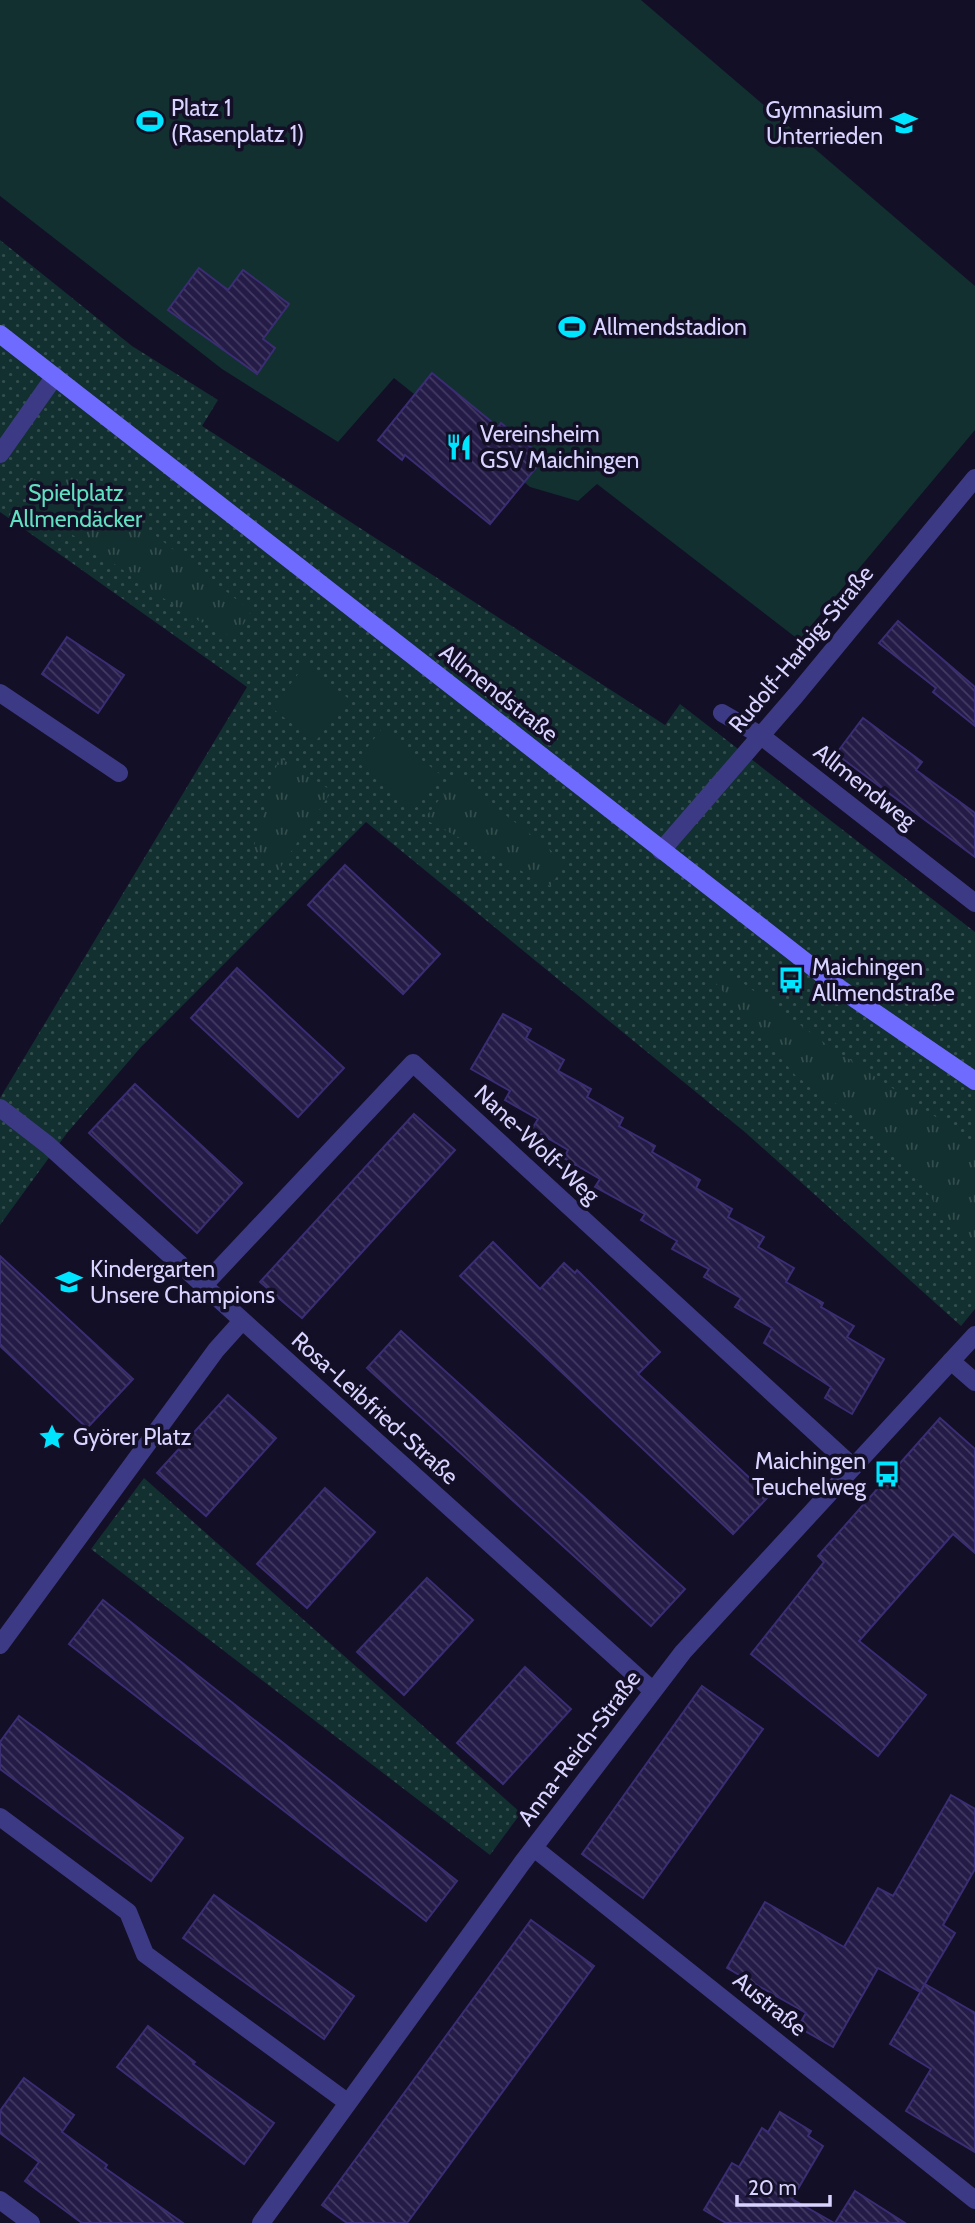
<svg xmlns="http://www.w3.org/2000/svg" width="975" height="2223" font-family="Cabin,sans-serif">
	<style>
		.grass { fill: url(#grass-dots) }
		.park { fill: url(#park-tufts) }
		.garden { fill: #12302f }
		.building { fill: url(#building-back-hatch); stroke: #3b2d73; stroke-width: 2 }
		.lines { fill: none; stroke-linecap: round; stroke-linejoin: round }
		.minor { stroke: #3d3a85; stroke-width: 18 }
		.secondary { stroke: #6f6bff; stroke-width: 18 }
		.labels { text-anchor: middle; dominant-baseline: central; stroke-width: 7; stroke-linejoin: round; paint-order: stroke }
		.poi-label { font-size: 23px; fill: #d9d4ff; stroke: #130f26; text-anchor: start }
		.park-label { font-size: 23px; fill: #5fe0c0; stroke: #130f26 }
		.street-label { font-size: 23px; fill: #d9d4ff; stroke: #130f26 }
	</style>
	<defs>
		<pattern id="grass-dots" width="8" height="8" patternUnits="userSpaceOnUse" patternTransform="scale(1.75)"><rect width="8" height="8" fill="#12302f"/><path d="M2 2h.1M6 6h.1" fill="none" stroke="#344d4e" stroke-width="1.8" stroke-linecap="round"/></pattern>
		<pattern id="park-tufts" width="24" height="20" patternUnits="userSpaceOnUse" patternTransform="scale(1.75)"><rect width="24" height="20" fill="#12302f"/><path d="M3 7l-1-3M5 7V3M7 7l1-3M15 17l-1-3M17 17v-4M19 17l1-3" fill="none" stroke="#344d4e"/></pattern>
		<pattern id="building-back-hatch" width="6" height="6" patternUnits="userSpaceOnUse" patternTransform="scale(1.75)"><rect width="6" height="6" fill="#241b47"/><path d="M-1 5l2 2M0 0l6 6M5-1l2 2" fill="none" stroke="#433b63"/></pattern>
	</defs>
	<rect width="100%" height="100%" fill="#130f26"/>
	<!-- grass -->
	<g class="grass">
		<polygon points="0,240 132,346 218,400 202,426 665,725 680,704 975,932 975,1309 961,1326 746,1133 366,822 141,1047 67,1133 0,1225 0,1098 247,687 0,512"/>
		<polygon points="144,1478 521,1813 490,1855 91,1549"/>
	</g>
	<!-- park -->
	<g class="park">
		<polygon points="75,472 251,611 235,639 186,614 37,510 29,480"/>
		<polygon points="279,757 332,791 278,871 253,850"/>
		<polygon points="457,777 567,863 550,886 424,819"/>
		<polygon points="724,969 826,1044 975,1143 975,1248 959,1235 899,1155 861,1121 796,1076 714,981"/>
	</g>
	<!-- garden -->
	<g class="garden">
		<polygon points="0,0 641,0 975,286 975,430 799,640 597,484 578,501 530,487 394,378 338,442 222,369 0,196"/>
		<polygon points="305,665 349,699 315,742 272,708"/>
		<polygon points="382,729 441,775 415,808 356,761"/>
	</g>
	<!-- building -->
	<g class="building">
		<polygon points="199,268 228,290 243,270 289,304 263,339 275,348 257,374 168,310"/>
		<polygon points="432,373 498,427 501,423 544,458 490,524 405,455 402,460 378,440"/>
		<polygon points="898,621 975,687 975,726 933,692 936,688 879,643"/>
		<polygon points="67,637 124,675 98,713 42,674"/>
		<polygon points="863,718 922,762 916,770 975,813 975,857 836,754"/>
		<polygon points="345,865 440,954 403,994 308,905"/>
		<polygon points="237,968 344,1068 298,1117 191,1018"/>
		<polygon points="503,1014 531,1029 526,1038 564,1060 558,1071 591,1089 587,1097 623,1118 619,1126 655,1146 652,1152 700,1180 696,1188 732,1209 728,1217 764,1237 758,1247 794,1268 786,1282 823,1303 821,1307 854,1326 847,1337 884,1359 852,1414 825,1398 831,1387 764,1343 772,1328 735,1307 741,1298 704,1277 709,1269 672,1249 677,1241 641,1220 645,1214 595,1187 600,1179 564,1158 568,1150 532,1129 538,1119 505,1100 510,1091 471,1069"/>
		<polygon points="135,1084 242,1183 197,1233 89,1133"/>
		<polygon points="414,1114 455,1150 302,1318 260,1282"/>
		<polygon points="493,1242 540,1289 564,1263 575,1273 577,1270 660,1352 638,1374 769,1496 733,1534 460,1276"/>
		<polygon points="0,1256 133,1379 87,1428 0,1346"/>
		<polygon points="401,1331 685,1589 651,1626 367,1368"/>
		<polygon points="228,1395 276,1438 206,1516 157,1473"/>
		<polygon points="940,1418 975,1449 975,1553 953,1534 859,1641 926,1695 878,1756 751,1654 824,1562 818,1556"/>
		<polygon points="325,1488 375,1532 307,1608 257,1564"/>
		<polygon points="427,1578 473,1620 404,1695 357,1652"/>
		<polygon points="103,1600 457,1881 426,1921 69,1644"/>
		<polygon points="525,1667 571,1709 503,1784 457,1743"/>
		<polygon points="702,1686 763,1729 643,1898 582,1854"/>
		<polygon points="19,1716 183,1838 151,1881 0,1769 0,1742"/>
		<polygon points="951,1795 975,1809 975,1869 943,1925 955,1933 920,1992 878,1968 833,2047 798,2027 806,2013 727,1968 765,1902 844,1947 878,1888 893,1896"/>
		<polygon points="214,1895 354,1996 324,2039 183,1938"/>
		<polygon points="531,1920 594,1966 407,2223 347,2223 322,2205"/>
		<polygon points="925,1984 975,2013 975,2152 906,2111 931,2069 890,2044"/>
		<polygon points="148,2026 195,2062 193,2064 274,2123 244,2164 117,2067"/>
		<polygon points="24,2078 74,2115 62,2132 107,2165 105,2168 183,2223 82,2223 25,2181 39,2162 0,2133 0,2111"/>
		<polygon points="780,2112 811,2131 808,2136 823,2146 792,2199 834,2223 726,2223 704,2210 732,2163 739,2167 762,2128 768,2132"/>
		<polygon points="855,2191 905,2223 835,2223"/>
	</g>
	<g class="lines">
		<!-- minor -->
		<g class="minor">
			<polyline points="0,454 55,376"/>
			<polyline points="0,693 119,773"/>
			<polyline points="722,713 760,735 975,903"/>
			<polyline points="661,851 796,695 975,478"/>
			<polyline points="0,1108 48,1145 652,1690"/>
			<polyline points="203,1286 413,1063 853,1467"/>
			<polyline points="951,1361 975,1382"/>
			<polyline points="0,1645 216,1350 242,1321"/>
			<polyline points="0,1817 128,1912 145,1954 347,2102"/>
			<polyline points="534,1848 975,2200"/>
			<polyline points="0,2200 31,2223"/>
			<polyline points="261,2223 522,1863 683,1652 975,1335"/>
		</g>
		<!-- secondary -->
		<polyline class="secondary" points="0,334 842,990 975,1081"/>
	</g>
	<!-- icons -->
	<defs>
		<g id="stadium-bare" transform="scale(2.1)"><path d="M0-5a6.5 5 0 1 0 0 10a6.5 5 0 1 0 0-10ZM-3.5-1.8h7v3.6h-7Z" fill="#00e5ff" stroke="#130f26" stroke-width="2.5" paint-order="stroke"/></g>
		<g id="school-bare" transform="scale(2.1)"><path d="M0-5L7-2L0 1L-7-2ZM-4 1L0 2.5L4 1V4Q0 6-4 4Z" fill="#00e5ff" stroke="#130f26" stroke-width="2.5" paint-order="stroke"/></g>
		<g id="restaurant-bare" transform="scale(2.1)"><path d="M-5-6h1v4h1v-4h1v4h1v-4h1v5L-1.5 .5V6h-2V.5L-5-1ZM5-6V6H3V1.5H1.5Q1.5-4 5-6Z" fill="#00e5ff" stroke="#130f26" stroke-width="2.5" paint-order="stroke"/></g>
		<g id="bus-bare" transform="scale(2.1)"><path d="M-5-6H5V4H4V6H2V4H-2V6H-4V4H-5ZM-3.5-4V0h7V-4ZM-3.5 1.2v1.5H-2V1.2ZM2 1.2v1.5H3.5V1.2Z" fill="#00e5ff" stroke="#130f26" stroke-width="2.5" paint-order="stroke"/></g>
		<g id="sight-bare" transform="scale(2.1)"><path d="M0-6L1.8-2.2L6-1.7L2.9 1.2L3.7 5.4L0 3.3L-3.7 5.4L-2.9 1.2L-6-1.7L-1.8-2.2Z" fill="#00e5ff" stroke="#130f26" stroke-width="2.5" paint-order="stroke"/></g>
	</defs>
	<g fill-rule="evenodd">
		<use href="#stadium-bare" x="150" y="121"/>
		<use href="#school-bare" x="904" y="123"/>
		<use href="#stadium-bare" x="572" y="327"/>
		<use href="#restaurant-bare" x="459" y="447"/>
		<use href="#bus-bare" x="791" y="980"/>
		<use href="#school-bare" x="69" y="1282"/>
		<use href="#sight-bare" x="52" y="1437"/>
		<use href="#bus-bare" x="887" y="1474"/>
	</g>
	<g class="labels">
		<!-- poi labels -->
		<g class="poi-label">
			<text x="171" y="108">Platz 1<tspan x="171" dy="26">(Rasenplatz 1)</tspan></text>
			<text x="883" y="110" text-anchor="end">Gymnasium<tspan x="883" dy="26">Unterrieden</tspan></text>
			<text x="593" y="327">Allmendstadion</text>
			<text x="480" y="434">Vereinsheim<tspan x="480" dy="26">GSV Maichingen</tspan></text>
			<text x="812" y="967">Maichingen<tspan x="812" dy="26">Allmendstraße</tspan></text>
			<text x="90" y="1269">Kindergarten<tspan x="90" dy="26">Unsere Champions</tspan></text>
			<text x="73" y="1437">Györer Platz</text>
			<text x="866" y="1461" text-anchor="end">Maichingen<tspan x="866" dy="26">Teuchelweg</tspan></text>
		</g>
		<!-- park labels -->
		<g class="park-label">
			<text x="76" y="493">Spielplatz<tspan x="76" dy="26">Allmendäcker</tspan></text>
		</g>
		<!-- street labels -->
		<g class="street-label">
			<text transform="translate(801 649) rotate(-50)">Rudolf-Harbig-Straße</text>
			<text transform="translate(499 693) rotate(38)">Allmendstraße</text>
			<text transform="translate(865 786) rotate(38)">Allmendweg</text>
			<text transform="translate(537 1144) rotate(43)">Nane-Wolf-Weg</text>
			<text transform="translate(375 1408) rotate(42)">Rosa-Leibfried-Straße</text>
			<text transform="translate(579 1748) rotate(-53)">Anna-Reich-Straße</text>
			<text transform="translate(770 2004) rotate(39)">Austraße</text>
		</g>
	</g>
	<!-- scale -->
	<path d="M737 2195v10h93v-10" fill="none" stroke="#d9d4ff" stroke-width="3.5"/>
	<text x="748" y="2195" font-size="21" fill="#d9d4ff" stroke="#130f26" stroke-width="5" paint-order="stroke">20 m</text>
</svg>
